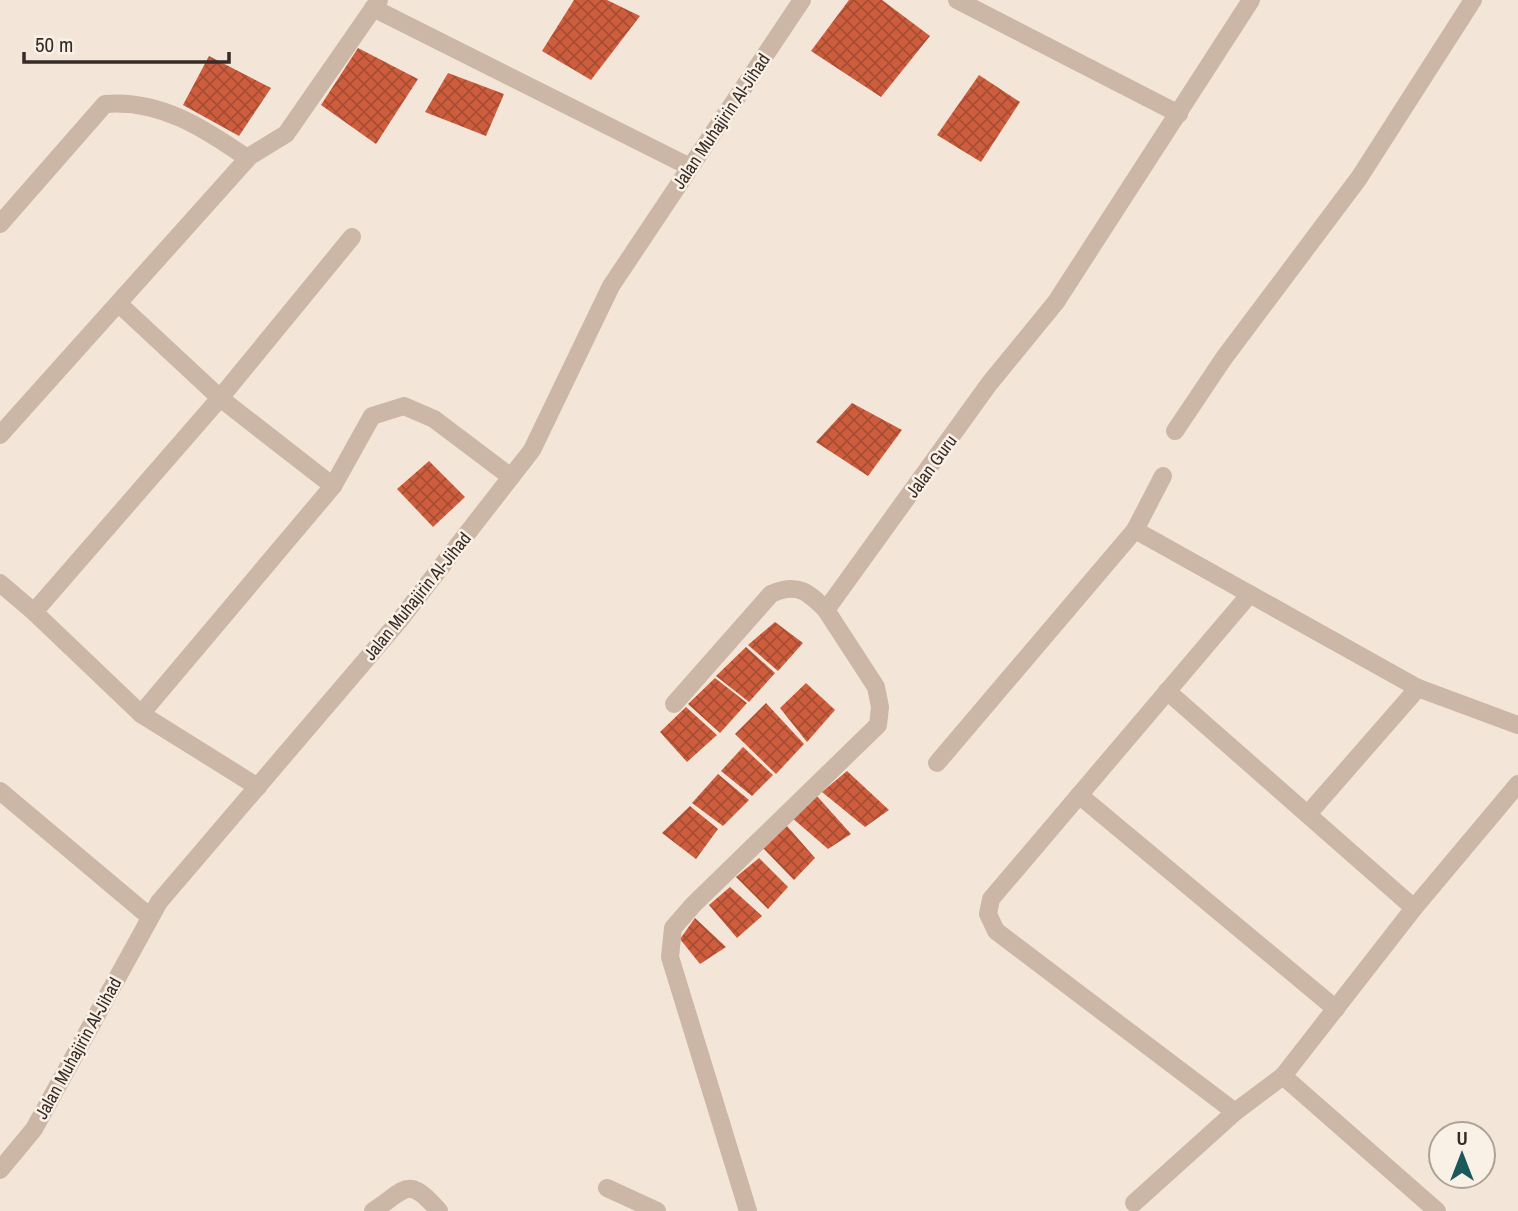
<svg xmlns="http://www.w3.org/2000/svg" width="1518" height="1211" font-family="'Archivo Narrow',sans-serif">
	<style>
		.building { fill: url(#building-cross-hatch) }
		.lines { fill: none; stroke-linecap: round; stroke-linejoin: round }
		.street { stroke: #ccb6a5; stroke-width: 18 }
		.labels { text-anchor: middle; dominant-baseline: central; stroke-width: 5; stroke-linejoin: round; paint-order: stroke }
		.street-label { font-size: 18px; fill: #372b27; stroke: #faf1e6 }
	</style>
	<defs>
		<pattern id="building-cross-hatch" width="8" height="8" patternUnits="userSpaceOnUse" patternTransform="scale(1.75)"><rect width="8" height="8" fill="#cd5d3d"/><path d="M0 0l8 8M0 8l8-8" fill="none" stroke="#a74d33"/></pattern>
	</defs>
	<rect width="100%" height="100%" fill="#f3e6d9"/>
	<!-- building -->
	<g class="building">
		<polygon points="574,0 607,0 640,16 591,80 542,51"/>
		<polygon points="849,0 882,0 930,36 881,97 811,51"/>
		<polygon points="358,48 418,79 376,144 321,105"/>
		<polygon points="209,56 271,88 239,136 183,105"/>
		<polygon points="448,73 504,94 486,136 425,112"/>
		<polygon points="979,75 1020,102 981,162 937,135"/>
		<polygon points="852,403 902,430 868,476 816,442"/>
		<polygon points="429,461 465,497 433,527 397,489"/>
		<polygon points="775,622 803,643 778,671 748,645"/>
		<polygon points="746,647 775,673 749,702 716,676"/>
		<polygon points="715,678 747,703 720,733 688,704"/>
		<polygon points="806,683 835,710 807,742 780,708"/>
		<polygon points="766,703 804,744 776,774 735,734"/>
		<polygon points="686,707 717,735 687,762 660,732"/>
		<polygon points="743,747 773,775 752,796 721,771"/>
		<polygon points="847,771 889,810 865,827 822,792"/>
		<polygon points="718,774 749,800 723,826 692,803"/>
		<polygon points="816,795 851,834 828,849 791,817"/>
		<polygon points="690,806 718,829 696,859 662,833"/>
		<polygon points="787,826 815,858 794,880 762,847"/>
		<polygon points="759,858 788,887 768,909 736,877"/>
		<polygon points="730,887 762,916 737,938 709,905"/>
		<polygon points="695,918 726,947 700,964 680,939"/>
	</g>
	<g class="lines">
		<!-- street -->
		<g class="street">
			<polyline points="957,0 1179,114"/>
			<polyline points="373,8 690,167"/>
			<path d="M0,224L105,104C159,99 204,128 247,158"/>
			<polyline points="119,304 220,398 333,486"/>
			<polyline points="1175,431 1224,358 1359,178 1473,0"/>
			<polyline points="0,435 250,156 286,134 379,0"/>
			<polyline points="1163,476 1135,530 1418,688 1518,725"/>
			<polyline points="0,583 34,612 141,714 258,787"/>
			<polyline points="34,612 220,398 352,237"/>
			<polyline points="1167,691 1414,908"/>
			<path d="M674,704L771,594C798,582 808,592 826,610"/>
			<polyline points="141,714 333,486 372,416 404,406 434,419 511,477"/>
			<polyline points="937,763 1135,530"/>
			<polyline points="0,791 150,917"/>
			<polyline points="1079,795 1336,1009"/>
			<polyline points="1308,814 1418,688"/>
			<polyline points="1235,1112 996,931 988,914 991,899 1250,594"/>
			<polyline points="0,1170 34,1129 159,902 399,621 532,450 611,286 802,0"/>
			<polyline points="607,1188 657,1211"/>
			<polyline points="1134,1203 1235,1112 1283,1076"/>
			<path d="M373,1211C406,1190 407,1174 439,1211"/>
			<polyline points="748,1211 670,957 673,928 693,905 878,725 880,707 876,687 826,610 989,384 1056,302 1251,0"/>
			<polyline points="1437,1211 1283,1076 1414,908 1518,784"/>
		</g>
	</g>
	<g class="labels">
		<!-- street labels -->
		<g class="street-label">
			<text transform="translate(721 121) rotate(-56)">Jalan Muhajirin Al-Jihad</text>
			<text transform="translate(931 466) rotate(-54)">Jalan Guru</text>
			<text transform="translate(417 596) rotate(-51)">Jalan Muhajirin Al-Jihad</text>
			<text transform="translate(78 1048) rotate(-61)">Jalan Muhajirin Al-Jihad</text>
		</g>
	</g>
	<!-- north arrow -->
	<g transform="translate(1462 1155)"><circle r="33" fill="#faf1e6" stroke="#aca29a" stroke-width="2"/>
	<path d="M0-5L12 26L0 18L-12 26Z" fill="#1a585b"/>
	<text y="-10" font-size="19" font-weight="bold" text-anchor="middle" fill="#372b27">U</text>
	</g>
	<!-- scale -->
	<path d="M24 52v10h205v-10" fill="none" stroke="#372b27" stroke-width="3.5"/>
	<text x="35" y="52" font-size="21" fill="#372b27" stroke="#faf1e6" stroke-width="5" paint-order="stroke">50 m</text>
</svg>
